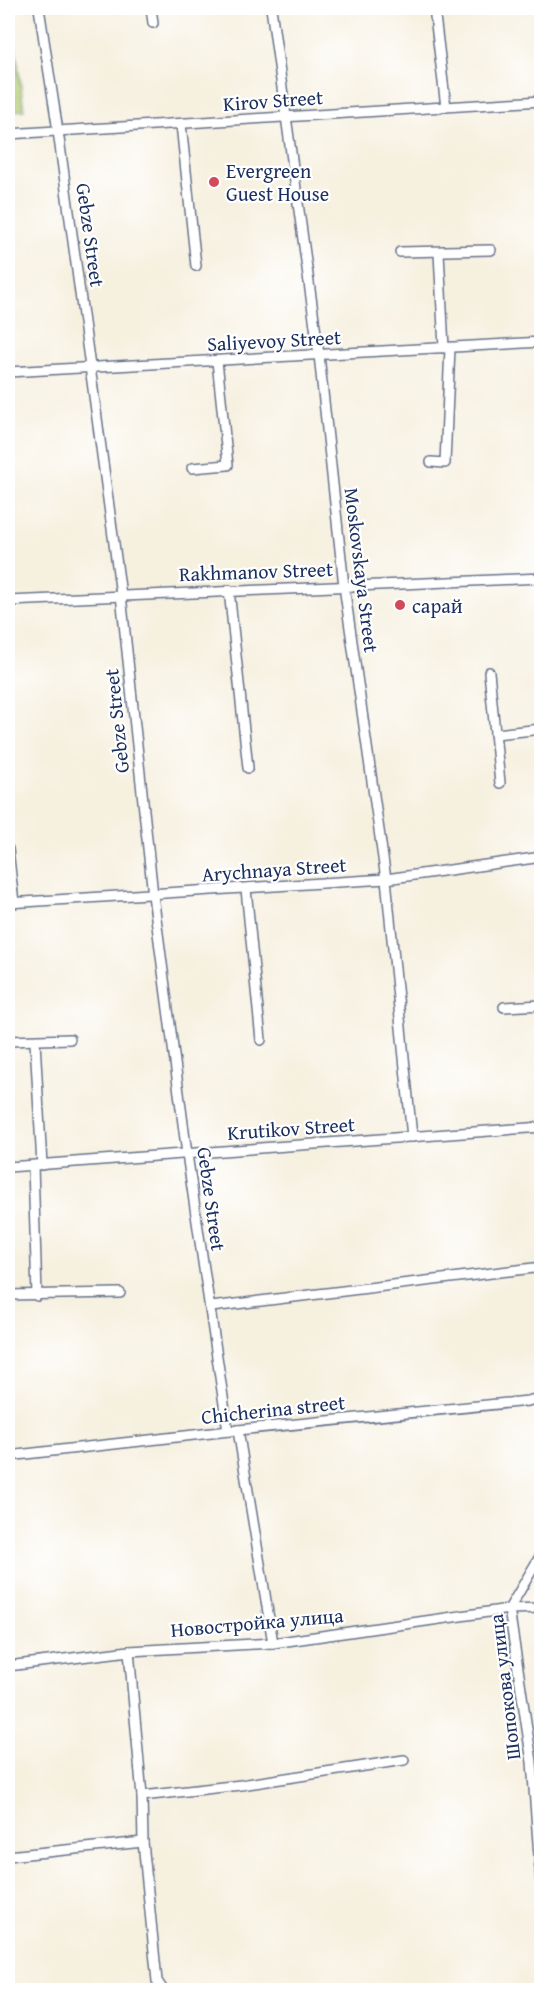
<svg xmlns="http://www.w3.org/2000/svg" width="549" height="1998" font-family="'Gentium Book Plus',serif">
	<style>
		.park { fill: #b2cb70; stroke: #667d67; stroke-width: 1.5 }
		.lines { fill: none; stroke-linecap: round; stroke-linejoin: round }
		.minor-casing { stroke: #68738b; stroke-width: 12 }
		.minor { stroke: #fff; stroke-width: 9 }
		.poi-dot { fill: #d1495b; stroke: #fff; stroke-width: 2 }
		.labels { text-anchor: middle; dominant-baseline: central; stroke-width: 4.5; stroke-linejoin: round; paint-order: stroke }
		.street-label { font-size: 20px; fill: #1b2f5e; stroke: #fff }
		.poi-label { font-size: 20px; fill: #1b2f5e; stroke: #fff; text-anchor: start }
	</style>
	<rect width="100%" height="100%" fill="#fff"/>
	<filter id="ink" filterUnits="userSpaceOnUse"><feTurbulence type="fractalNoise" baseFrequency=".0167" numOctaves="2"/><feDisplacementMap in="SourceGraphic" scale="12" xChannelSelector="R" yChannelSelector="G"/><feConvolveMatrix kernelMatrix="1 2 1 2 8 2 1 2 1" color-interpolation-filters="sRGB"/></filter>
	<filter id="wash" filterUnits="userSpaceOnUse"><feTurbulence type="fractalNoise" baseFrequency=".008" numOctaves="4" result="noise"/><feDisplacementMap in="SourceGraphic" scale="24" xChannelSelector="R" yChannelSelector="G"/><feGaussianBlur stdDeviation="1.35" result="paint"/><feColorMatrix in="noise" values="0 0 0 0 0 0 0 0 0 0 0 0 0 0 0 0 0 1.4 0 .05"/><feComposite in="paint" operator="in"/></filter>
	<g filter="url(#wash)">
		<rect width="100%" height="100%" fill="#f6f0df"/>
		<!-- park -->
		<polygon class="park" points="8,8 10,8 24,110 8,111"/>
	</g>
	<g filter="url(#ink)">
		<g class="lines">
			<!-- minor casing -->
			<g class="minor-casing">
				<g id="minor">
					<polyline points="39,8 58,131 121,595 153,895 187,1154 228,1431"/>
					<polyline points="151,8 153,23"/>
					<polyline points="271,8 319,355 344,586 386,879 412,1137"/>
					<polyline points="434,8 446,107"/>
					<polyline points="181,124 196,266"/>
					<polyline points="8,134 542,101"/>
					<polyline points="400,252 491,250"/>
					<polyline points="439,253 444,348"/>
					<polyline points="8,372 542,342"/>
					<polyline points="431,462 445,463 450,348"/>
					<polyline points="192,468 228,465 217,361"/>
					<polyline points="229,590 248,768"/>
					<polyline points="8,601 542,578"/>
					<polyline points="489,672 500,783"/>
					<polyline points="495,734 542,729"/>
					<polyline points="8,849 14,903"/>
					<polyline points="246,889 261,1040"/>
					<polyline points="8,903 386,879 542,857"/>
					<polyline points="504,1007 542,1005"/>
					<polyline points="8,1041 70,1039"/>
					<polyline points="35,1042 42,1165"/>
					<polyline points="33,1166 37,1296"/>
					<polyline points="8,1167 542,1127"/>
					<polyline points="8,1295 120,1293"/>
					<polyline points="211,1307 542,1267"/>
					<polyline points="238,1430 273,1643"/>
					<polyline points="8,1456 238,1430 528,1401 542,1397"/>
					<polyline points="542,1553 509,1609 532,1762 542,1896"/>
					<polyline points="129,1651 142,1796 143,1842 157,1981 163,1990"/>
					<polyline points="8,1666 129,1651 273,1643 509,1609 542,1608"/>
					<polyline points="142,1796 241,1785 404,1760"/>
					<polyline points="8,1856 143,1842"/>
				</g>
			</g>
			<!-- minor -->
			<use href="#minor" class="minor"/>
		</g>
	</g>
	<!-- markers -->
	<g class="poi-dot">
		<circle cx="214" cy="182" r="6"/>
		<circle cx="400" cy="605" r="6"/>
	</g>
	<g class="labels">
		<!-- street labels -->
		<g class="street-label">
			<text transform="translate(273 100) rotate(-4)">Kirov Street</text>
			<text transform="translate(91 235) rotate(82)">Gebze Street</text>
			<text transform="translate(274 340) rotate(-3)">Saliyevoy Street</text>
			<text transform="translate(362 570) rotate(83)">Moskovskaya Street</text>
			<text transform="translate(256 571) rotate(-2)">Rakhmanov Street</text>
			<text transform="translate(116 721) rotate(-96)">Gebze Street</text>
			<text transform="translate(274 869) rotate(-4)">Arychnaya Street</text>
			<text transform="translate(291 1128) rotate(-4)">Krutikov Street</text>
			<text transform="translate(212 1199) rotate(82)">Gebze Street</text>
			<text transform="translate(273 1409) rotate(-6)">Chicherina street</text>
			<text transform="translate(257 1622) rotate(-5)">Новостройка улица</text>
			<text transform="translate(504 1687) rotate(-97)">Шопокова улица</text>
		</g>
		<!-- poi labels -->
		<g class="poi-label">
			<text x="226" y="170">Evergreen<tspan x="226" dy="23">Guest House</tspan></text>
			<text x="412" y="605">сарай</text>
		</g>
	</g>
	<!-- margin -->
	<rect width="549" height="1998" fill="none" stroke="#fff" stroke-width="30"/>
</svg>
